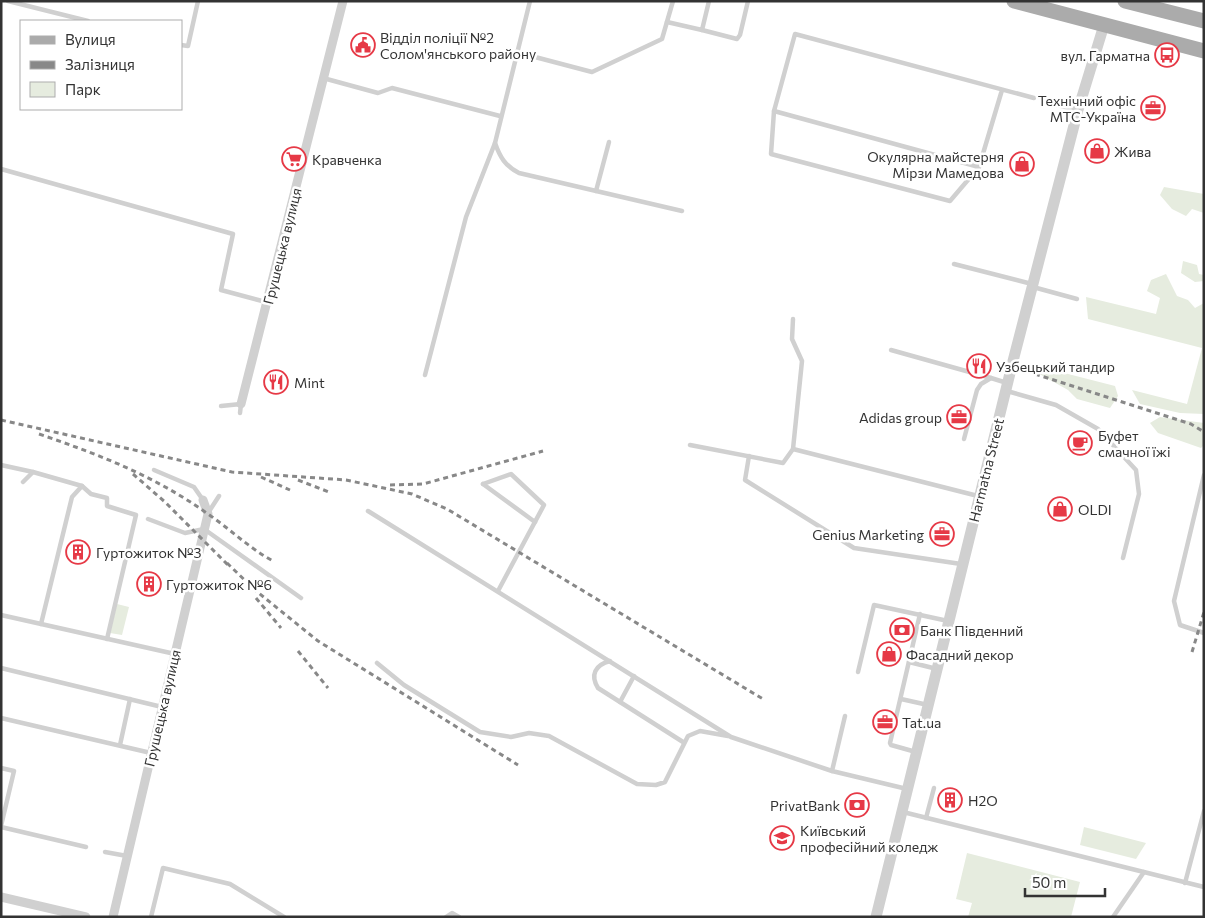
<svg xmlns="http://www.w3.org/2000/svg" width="1205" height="918" font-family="Commissioner,sans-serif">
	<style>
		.green { fill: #e6ecdf }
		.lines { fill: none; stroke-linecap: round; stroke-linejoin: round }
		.service { stroke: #d0d0d0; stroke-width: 4.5 }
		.minor { stroke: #d0d0d0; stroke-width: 9 }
		.tertiary { stroke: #d0d0d0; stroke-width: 11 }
		.primary { stroke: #ababab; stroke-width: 15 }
		.rail { stroke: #888; stroke-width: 3; stroke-dasharray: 5 4; stroke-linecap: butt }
		.labels { text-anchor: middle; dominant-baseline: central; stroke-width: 5; stroke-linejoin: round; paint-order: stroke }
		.poi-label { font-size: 14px; fill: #333; stroke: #fff; text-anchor: start }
		.street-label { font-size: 14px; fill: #333; stroke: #fff }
	</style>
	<rect width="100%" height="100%" fill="#fff"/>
	<!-- green -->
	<g class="green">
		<polygon points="1164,187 1204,194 1204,213 1192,209 1186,216 1172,209 1160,195"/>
		<polygon points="1183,261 1197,265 1199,274 1204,275 1204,281 1195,282 1181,273"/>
		<polygon points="1166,274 1177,296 1188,300 1195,308 1204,303 1204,414 1180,413 1140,404 1132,390 1187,404 1202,348 1088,319 1086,297 1156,314 1160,298 1147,291 1151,280"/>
		<polygon points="1037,366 1115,386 1118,396 1110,408 1077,399 1068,390 1036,372"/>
		<polygon points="1160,417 1204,423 1204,445 1201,448 1158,433 1150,423"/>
		<polygon points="117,604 129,607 122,635 110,633"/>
		<polygon points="1084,827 1146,843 1136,859 1080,845"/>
		<polygon points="967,853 1080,882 1071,917 968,917 972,903 956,899"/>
	</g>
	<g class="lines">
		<!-- service -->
		<g class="service">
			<polyline points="8,1 88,21"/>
			<polyline points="667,22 702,30 709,1"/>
			<polyline points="702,30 737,39 740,35 748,1"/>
			<polyline points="181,45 188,46 198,1"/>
			<polyline points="516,52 592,72 662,39 673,1"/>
			<polyline points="323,78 378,93 392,88 500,116"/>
			<polyline points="1002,90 979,167 950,201 771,154 774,111 795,34 1034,98"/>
			<polyline points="1046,102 1076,110"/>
			<polyline points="774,111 979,167"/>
			<path d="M495,143C500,157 505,166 519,173L682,211"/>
			<polyline points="1,169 233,234 221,290 266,302"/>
			<polyline points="596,191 609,142"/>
			<polyline points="954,264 1032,284"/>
			<polyline points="1033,287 1077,299"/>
			<polyline points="891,350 991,378"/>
			<polyline points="425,375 466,217 495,143 530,1"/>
			<polyline points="1007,391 1056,405 1098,429 1136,470 1139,494 1123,558"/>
			<polyline points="221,406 241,404 240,413"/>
			<polyline points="964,439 977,390 981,384 991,378 1007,383"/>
			<polyline points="690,445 783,463 793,449 802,361 792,339 793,319"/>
			<polyline points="793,449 978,496"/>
			<polyline points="749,456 745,480 854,548 961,564"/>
			<polyline points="1,465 33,472"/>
			<polyline points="154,470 194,487 203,500"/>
			<polyline points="1204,475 1174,601 1180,625 1204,633"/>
			<polyline points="23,482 33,472 82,486 91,494 107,498 107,506 136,515 107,639"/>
			<polyline points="483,484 511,474 544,505 498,591"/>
			<polyline points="483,484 535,522"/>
			<polyline points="368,511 731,737 832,771"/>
			<polyline points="208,513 219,496"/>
			<polyline points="148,519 185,533 204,529 301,598"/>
			<polyline points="1,615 175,654"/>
			<polyline points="41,624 72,497 82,486"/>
			<path d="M610,661C595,665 590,675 598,688L683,742"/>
			<polyline points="909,662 937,669"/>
			<polyline points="377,663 404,685 480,732 511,737 529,733 549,736 637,784 656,785 665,782 688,736 700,731 728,736"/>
			<polyline points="1,668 162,707"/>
			<polyline points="858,672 874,605 948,621"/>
			<polyline points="901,699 928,705"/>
			<polyline points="620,702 634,676"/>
			<polyline points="845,716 832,771 907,789"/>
			<polyline points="1,718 151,753"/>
			<polyline points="120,745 130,699"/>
			<polyline points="916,752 891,745 890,743 920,614"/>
			<polyline points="1,768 14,771 1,826"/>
			<polyline points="903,812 1204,887"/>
			<polyline points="926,818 934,788"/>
			<polyline points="1,827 86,847"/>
			<polyline points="105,852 127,856"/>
			<polyline points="1185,883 1204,811"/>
			<polyline points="151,917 163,868 230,884 284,917"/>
			<polyline points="446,917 452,913 459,917"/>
			<polyline points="1113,917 1144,872"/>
		</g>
		<!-- minor -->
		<g class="minor">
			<polyline points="241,404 343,1"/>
			<polyline points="1,897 86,917"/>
			<polyline points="113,917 208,514 203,500"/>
		</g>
		<!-- tertiary -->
		<polyline class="tertiary" points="876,917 1013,361 1078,110 1104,25"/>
		<!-- primary -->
		<g class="primary">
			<polyline points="1014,1 1204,51"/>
			<polyline points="1125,1 1204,21"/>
		</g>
		<!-- rail -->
		<g class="rail">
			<polyline points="1035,374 1191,424 1204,432"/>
			<polyline points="1,420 232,472 346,480 412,494 447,509 763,699"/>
			<path d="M39,434C100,455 155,476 208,514C230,529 249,548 273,561"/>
			<polyline points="133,474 165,502 230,567"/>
			<polyline points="261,477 290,490"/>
			<polyline points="298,480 329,492"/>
			<polyline points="390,485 423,484 543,451"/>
			<polyline points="227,563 255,590 318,641 518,765"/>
			<polyline points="256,598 281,628"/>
			<polyline points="298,651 328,688"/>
			<polyline points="1192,652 1204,612"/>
		</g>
	</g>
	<!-- icons -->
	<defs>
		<g id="civic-ring" transform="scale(1.25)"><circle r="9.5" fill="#fff" stroke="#e63946" stroke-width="1.5"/><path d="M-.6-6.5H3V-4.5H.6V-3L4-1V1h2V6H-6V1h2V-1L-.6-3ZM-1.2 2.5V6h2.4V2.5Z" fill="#e63946"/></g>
		<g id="bus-ring" transform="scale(1.25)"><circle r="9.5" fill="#fff" stroke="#e63946" stroke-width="1.5"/><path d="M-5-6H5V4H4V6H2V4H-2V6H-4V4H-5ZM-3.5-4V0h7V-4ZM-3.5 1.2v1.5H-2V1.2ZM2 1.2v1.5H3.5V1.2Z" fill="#e63946"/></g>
		<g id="office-ring" transform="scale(1.25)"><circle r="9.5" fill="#fff" stroke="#e63946" stroke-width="1.5"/><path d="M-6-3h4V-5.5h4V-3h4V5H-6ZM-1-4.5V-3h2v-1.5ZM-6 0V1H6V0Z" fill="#e63946"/></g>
		<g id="shop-ring" transform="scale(1.25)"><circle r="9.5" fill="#fff" stroke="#e63946" stroke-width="1.5"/><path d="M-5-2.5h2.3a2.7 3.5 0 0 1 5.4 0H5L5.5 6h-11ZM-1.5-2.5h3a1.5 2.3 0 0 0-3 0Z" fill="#e63946"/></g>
		<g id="supermarket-ring" transform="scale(1.25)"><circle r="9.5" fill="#fff" stroke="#e63946" stroke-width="1.5"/><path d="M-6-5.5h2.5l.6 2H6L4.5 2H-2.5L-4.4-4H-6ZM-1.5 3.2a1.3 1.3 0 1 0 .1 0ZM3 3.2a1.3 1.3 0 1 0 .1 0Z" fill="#e63946"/></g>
		<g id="restaurant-ring" transform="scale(1.25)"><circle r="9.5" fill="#fff" stroke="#e63946" stroke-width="1.5"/><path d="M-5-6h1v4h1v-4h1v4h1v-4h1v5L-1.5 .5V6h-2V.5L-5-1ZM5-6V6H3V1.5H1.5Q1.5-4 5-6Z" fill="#e63946"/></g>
		<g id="cafe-ring" transform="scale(1.25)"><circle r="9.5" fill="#fff" stroke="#e63946" stroke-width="1.5"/><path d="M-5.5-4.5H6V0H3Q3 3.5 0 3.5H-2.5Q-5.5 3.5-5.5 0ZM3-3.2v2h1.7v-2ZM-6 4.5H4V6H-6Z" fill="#e63946"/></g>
		<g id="building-ring" transform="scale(1.25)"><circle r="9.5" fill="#fff" stroke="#e63946" stroke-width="1.5"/><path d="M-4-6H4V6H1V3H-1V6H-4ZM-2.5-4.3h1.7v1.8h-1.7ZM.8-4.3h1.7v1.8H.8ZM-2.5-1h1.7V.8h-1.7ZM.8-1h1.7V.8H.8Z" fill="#e63946"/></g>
		<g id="bank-ring" transform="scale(1.25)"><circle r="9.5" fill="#fff" stroke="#e63946" stroke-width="1.5"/><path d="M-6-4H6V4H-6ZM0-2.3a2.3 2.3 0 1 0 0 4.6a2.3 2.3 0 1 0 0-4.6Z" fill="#e63946"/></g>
		<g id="university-ring" transform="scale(1.25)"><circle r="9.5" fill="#fff" stroke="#e63946" stroke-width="1.5"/><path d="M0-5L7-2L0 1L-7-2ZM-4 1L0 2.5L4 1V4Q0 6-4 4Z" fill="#e63946"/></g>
	</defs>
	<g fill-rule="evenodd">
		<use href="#civic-ring" x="363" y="45"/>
		<use href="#bus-ring" x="1167" y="55"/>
		<use href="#office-ring" x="1153" y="108"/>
		<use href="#shop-ring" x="1097" y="151"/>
		<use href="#supermarket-ring" x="294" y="159"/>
		<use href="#shop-ring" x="1022" y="164"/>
		<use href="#restaurant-ring" x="979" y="366"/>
		<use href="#restaurant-ring" x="276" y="382"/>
		<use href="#office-ring" x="959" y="417"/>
		<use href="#cafe-ring" x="1080" y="443"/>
		<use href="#shop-ring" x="1060" y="509"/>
		<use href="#office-ring" x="942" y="534"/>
		<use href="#building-ring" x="78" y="552"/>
		<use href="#building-ring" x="149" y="584"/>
		<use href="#bank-ring" x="902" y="630"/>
		<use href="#shop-ring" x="889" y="654"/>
		<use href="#office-ring" x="885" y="722"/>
		<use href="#building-ring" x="950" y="800"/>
		<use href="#bank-ring" x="857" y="805"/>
		<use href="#university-ring" x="782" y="838"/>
	</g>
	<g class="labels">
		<!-- poi labels -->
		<g class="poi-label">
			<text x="380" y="37">Відділ поліції №2<tspan x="380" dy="16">Солом'янського району</tspan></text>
			<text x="1150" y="55" text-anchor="end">вул. Гарматна</text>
			<text x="1136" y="100" text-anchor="end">Технічний офіс<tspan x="1136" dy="16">МТС-Україна</tspan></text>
			<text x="1114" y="151">Жива</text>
			<text x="1004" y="156" text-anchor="end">Окулярна майстерня<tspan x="1004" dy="16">Мірзи Мамедова</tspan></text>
			<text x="312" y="159">Кравченка</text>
			<text x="996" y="366">Узбецький тандир</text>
			<text x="294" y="382">Mint</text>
			<text x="942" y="417" text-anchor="end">Adidas group</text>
			<text x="1098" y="435">Буфет<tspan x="1098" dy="16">смачної їжі</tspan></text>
			<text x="1078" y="509">OLDI</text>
			<text x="924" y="534" text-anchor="end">Genius Marketing</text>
			<text x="96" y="552">Гуртожиток №3</text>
			<text x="166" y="584">Гуртожиток №6</text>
			<text x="920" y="630">Банк Південний</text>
			<text x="906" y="654">Фасадний декор</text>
			<text x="902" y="722">Tat.ua</text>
			<text x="968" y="800">H2O</text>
			<text x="840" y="805" text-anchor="end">PrivatBank</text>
			<text x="800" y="830">Київський<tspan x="800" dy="16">професійний коледж</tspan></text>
		</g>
		<!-- street labels -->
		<g class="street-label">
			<text transform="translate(282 246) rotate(-76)">Грушецька вулиця</text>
			<text transform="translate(986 470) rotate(-76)">Harmatna Street</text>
			<text transform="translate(162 708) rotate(-77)">Грушецька вулиця</text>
		</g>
	</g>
	<!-- border -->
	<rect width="1205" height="918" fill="none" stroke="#333333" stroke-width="5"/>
	<!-- legend -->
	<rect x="20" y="20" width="162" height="90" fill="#ffffff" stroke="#adadad"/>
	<rect x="30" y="36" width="25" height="8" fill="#ababab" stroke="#adadad"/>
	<text x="65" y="45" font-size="15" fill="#333333">Вулиця</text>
	<rect x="30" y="61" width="25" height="8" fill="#888888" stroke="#adadad"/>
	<text x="65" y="70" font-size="15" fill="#333333">Залізниця</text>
	<rect x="30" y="82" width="25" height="15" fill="#e6ecdf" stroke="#adadad"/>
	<text x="65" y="95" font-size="15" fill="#333333">Парк</text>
	<!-- scale -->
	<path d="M1025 888v8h80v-8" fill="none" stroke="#333333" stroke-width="2.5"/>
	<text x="1032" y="888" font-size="15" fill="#333333" stroke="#ffffff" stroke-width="4" paint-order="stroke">50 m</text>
</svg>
